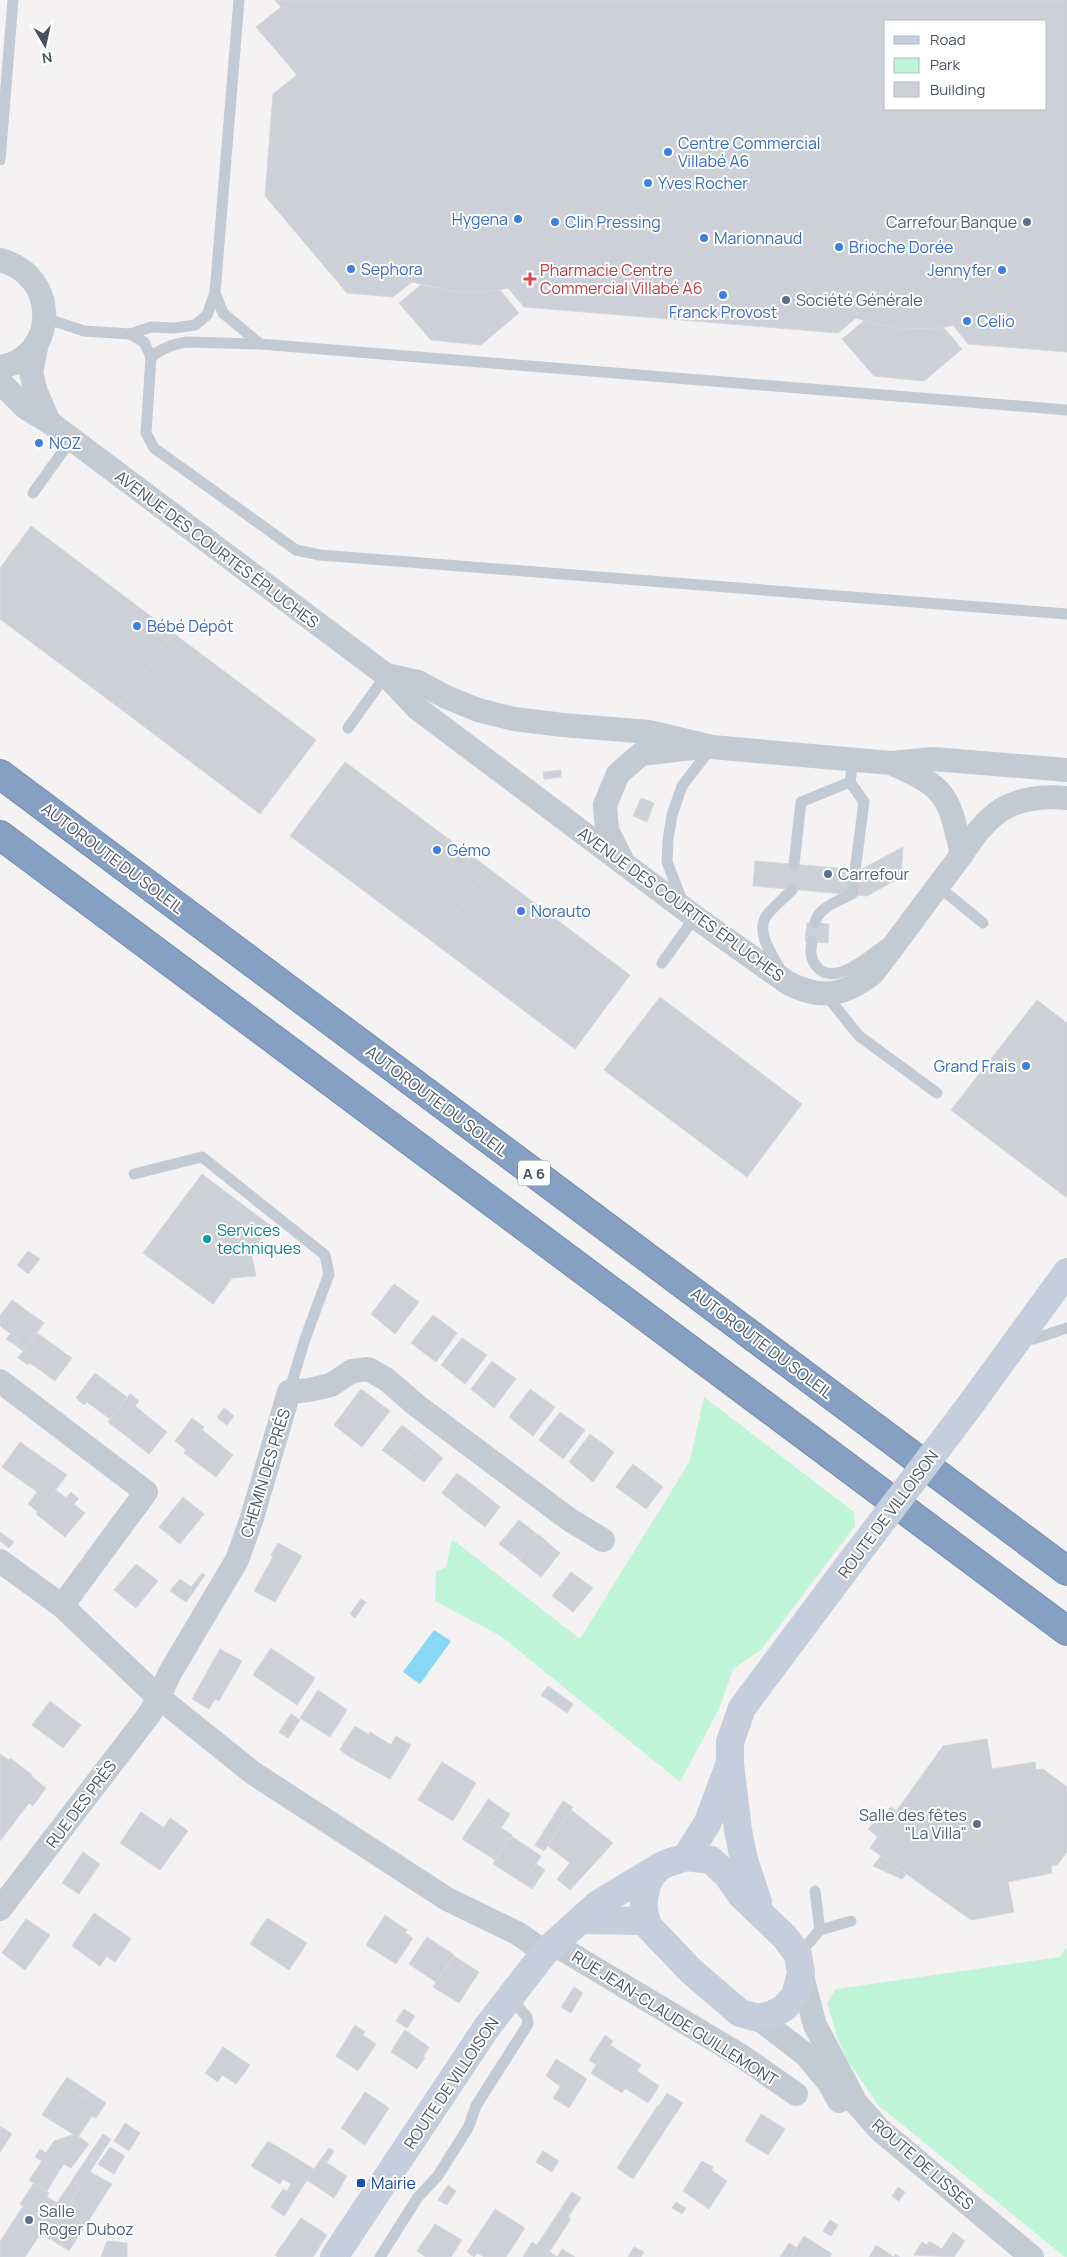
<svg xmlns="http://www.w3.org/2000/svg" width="1067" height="2257" font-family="Manrope,sans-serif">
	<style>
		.green { fill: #bff4d6 }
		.water { fill: #88d7f4 }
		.building { fill: #ced0d7; stroke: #d6d7de; fill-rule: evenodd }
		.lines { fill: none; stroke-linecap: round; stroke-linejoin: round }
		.highway-casing { stroke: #718bb0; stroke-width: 30 }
		.lane { stroke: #c2cbd4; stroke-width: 11 }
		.street { stroke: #c2cbd4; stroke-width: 24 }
		.secondary { stroke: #c4cedc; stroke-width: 28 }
		.highway { stroke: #86a0c4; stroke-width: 28 }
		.secondary-bridge { stroke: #c4cedc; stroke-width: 28 }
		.shop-dot { fill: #3f7fe0; stroke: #fff; stroke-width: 2 }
		.service-dot { fill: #5c6f8a; stroke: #fff; stroke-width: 2 }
		.health-dot { fill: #e0444e; stroke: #fff; stroke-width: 2 }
		.culture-dot { fill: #0f9aa8; stroke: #fff; stroke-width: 2 }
		.transit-dot { fill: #1a4fb4; stroke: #fff; stroke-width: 2 }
		.labels { text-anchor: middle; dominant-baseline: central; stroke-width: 4; stroke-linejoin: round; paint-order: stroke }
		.shield { fill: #fff; stroke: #7f8790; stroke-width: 1 }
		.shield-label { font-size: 15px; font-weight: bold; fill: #485461 }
		.shop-label { font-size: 16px; fill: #366cbe; stroke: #fff; text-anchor: start }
		.service-label { font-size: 16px; fill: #4e5e75; stroke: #fff; text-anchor: start }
		.health-label { font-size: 16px; fill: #be3a42; stroke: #fff; text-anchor: start }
		.street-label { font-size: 16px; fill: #485461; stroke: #fff }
		.culture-label { font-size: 16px; fill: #0d838f; stroke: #fff; text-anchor: start }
		.transit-label { font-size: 16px; fill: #164399; stroke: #fff; text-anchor: start }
	</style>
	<rect width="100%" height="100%" fill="#f4f2f2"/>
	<!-- green -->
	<g class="green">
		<polygon points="704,1397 854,1512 855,1526 761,1650 733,1669 719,1709 680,1782 501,1636 435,1601 436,1572 446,1567 452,1539 580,1639 690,1461"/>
		<polygon points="1067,1947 1067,2257 1065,2257 878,2105 848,2061 839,2042 827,2003 836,1989 1060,1957"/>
	</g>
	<!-- water -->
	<polygon class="water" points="434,1630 451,1641 420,1684 403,1672"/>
	<!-- building -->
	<g class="building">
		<path d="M275,0H1067V352L968,344L953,325L937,329H904L878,325L856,318L838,333L524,307L508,288L487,292L461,293L412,282L393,297L347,293L265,196L273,94L297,75L256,27L281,7ZM886,21H1046V109H886Z"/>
		<polygon points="421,285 461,293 500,290 519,313 481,345 431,340 399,303"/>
		<polygon points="864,321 904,329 944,328 962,349 924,381 874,376 842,339"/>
		<polygon points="31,526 173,633 118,707 0,619 0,568"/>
		<polygon points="173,633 316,740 260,814 118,707"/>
		<polygon points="345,762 488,868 434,943 290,836"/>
		<polygon points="561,770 561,777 544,779 543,772"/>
		<polygon points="641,798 654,803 647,822 633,816"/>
		<polygon points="903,847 901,877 867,896 753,886 755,861 860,870"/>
		<polygon points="488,868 630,975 575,1049 434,943"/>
		<polygon points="807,923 829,924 828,943 805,941"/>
		<polygon points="660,997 802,1104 747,1177 604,1070"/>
		<polygon points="1037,1000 1067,1023 1067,1198 951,1110"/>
		<polygon points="202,1174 271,1226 251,1252 256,1276 232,1278 213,1304 143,1253"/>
		<polygon points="28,1251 40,1259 28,1274 17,1265"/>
		<polygon points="394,1284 419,1302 395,1334 371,1314"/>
		<polygon points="12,1300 44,1323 23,1351 14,1344 18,1339 0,1326 0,1316"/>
		<polygon points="433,1315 457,1333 436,1362 411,1343"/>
		<polygon points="37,1333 72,1358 55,1381 30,1363 28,1365 18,1358"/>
		<polygon points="10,1334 18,1339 14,1344 6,1339"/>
		<polygon points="462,1338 487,1355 465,1384 441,1365"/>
		<polygon points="492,1361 516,1379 494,1408 471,1389"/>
		<polygon points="95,1373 127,1397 110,1419 87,1402 84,1405 76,1398"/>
		<polygon points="361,1389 390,1411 362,1447 334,1425"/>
		<polygon points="530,1389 555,1407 533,1436 509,1417"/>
		<polygon points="130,1394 139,1401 135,1406 167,1432 149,1454 108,1422"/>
		<polygon points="224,1408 227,1410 220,1420 217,1417"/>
		<polygon points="227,1410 234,1416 227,1425 220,1420"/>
		<polygon points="560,1412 585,1430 563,1459 539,1440"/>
		<polygon points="192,1418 204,1427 202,1430 233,1455 216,1477 184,1453 186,1450 175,1441"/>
		<polygon points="402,1425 421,1440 402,1465 382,1450"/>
		<polygon points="590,1434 614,1452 593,1482 569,1462"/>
		<polygon points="421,1440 443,1458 424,1482 402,1465"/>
		<polygon points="20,1442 67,1475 38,1512 28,1504 37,1492 2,1467"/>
		<polygon points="633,1464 663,1487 646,1509 616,1487"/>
		<polygon points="457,1473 478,1489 463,1510 442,1493"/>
		<polygon points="478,1489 500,1507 485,1527 463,1510"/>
		<polygon points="56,1490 85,1513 65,1537 36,1514"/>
		<polygon points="71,1492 79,1499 74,1504 66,1498"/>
		<polygon points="183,1497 204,1514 180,1544 159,1527"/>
		<polygon points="519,1520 538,1535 519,1559 499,1544"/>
		<polygon points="0,1532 14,1542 9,1548 0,1541"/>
		<polygon points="538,1534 560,1553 541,1577 519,1560"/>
		<polygon points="278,1543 302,1556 275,1602 254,1591 273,1557 271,1555"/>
		<polygon points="136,1564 158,1581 136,1608 114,1590"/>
		<polygon points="571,1572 593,1588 573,1612 552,1596"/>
		<polygon points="202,1573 205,1575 192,1594 177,1582 180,1579 191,1587"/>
		<polygon points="177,1582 192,1594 186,1602 170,1591"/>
		<polygon points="361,1599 366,1602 355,1618 350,1614"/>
		<polygon points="271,1648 315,1678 297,1705 253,1675"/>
		<polygon points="220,1649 242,1661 219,1701 215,1699 209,1709 192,1699"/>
		<polygon points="548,1686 573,1704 567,1713 541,1695"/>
		<polygon points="318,1690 347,1710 330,1737 300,1718"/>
		<polygon points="50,1701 81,1725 63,1748 32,1725"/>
		<polygon points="291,1714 300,1720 288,1738 279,1732"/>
		<polygon points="355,1726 369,1735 370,1732 391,1745 396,1736 411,1745 390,1779 353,1759 355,1755 342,1746"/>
		<polygon points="987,1739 992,1769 1035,1762 1036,1770 1043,1769 1067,1787 1067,1852 1057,1865 1051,1866 1052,1873 1008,1882 1014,1912 971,1920 870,1848 943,1746"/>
		<polygon points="342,1746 355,1755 353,1759 340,1750"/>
		<polygon points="0,1754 9,1760 10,1758 32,1775 31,1776 46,1788 33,1806 29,1803 0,1841"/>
		<polygon points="442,1762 476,1783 453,1821 418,1800"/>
		<polygon points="488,1799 510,1814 501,1828 479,1813"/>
		<polygon points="563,1801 573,1807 544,1851 535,1845"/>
		<polygon points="891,1807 896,1811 878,1837 868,1829"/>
		<polygon points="571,1810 613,1843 570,1890 557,1879 570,1863 548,1846"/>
		<polygon points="141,1812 164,1828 170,1818 188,1831 160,1870 120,1843"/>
		<polygon points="479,1813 512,1835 495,1860 462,1839"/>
		<polygon points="511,1836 541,1856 523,1883 493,1864"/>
		<polygon points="83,1852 100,1864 79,1894 62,1883"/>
		<polygon points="881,1856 906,1874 902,1879 873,1866"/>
		<polygon points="536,1864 545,1870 532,1889 523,1883"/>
		<polygon points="94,1913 123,1933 100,1966 72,1946"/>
		<polygon points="385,1915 395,1922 393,1925 413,1938 396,1964 366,1945"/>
		<polygon points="267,1918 307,1943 289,1970 250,1944"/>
		<polygon points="26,1919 50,1935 25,1970 2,1953"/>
		<polygon points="395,1922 407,1930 405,1933 393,1925"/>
		<polygon points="123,1933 131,1939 115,1962 107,1956"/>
		<polygon points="427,1937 454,1955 436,1982 409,1964"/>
		<polygon points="454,1956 479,1972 459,2003 433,1987"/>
		<polygon points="574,1987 583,1993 571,2013 561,2007"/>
		<polygon points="404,2009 415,2016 407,2028 396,2021"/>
		<polygon points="355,2025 365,2032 363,2035 376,2044 358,2071 336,2056"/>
		<polygon points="405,2030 429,2047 423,2057 399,2039"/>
		<polygon points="605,2035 613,2041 596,2065 589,2060"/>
		<polygon points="399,2039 425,2058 417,2069 391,2052"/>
		<polygon points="610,2045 641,2065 622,2093 591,2073"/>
		<polygon points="223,2047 250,2065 236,2084 210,2067"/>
		<polygon points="556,2059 572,2069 561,2087 546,2076"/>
		<polygon points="210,2067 222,2075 218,2082 205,2073"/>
		<polygon points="572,2069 587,2079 569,2108 553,2098"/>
		<polygon points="637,2071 659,2086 648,2103 625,2088"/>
		<polygon points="67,2077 91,2093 87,2099 63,2083"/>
		<polygon points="63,2083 87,2099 91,2093 106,2103 96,2118 92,2116 78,2137 42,2115"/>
		<polygon points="365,2092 389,2108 365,2145 341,2128"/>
		<polygon points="667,2093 683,2103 674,2116 659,2106"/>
		<polygon points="658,2105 674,2116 633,2179 617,2168"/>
		<polygon points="761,2114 785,2129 768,2155 745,2141"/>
		<polygon points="125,2123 140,2133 129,2151 114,2141"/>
		<polygon points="0,2126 12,2134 0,2152"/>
		<polygon points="75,2134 89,2144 71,2168 64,2164 59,2171 35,2157 40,2149 46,2153 54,2141"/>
		<polygon points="103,2134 111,2139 55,2226 35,2214 46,2196 57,2203"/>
		<polygon points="268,2141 314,2169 284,2216 271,2207 283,2189 287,2191 291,2184 283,2179 280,2184 251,2166"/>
		<polygon points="110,2147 125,2156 114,2174 98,2164"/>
		<polygon points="329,2148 334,2151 327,2162 321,2159"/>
		<polygon points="543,2151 559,2161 552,2172 536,2162"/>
		<polygon points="321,2159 347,2176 334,2198 307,2180"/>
		<polygon points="42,2161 59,2171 47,2191 29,2180"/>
		<polygon points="702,2161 713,2167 711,2170 727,2181 709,2209 683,2191"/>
		<polygon points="90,2172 112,2184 69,2251 41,2233 25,2257 0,2257 0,2242 23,2206 55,2226"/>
		<polygon points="34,2183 49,2193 35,2214 20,2204"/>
		<polygon points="448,2185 456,2191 447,2205 438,2200"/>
		<polygon points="898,2187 905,2192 899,2201 892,2196"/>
		<polygon points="572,2192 581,2198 568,2217 571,2219 546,2257 523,2257 532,2242 537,2245"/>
		<polygon points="676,2202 686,2208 682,2214 672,2208"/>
		<polygon points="495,2209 525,2228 506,2257 484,2257 478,2253 474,2257 467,2252"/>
		<polygon points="301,2218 327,2235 313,2257 278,2257 275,2255"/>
		<polygon points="830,2220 838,2225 831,2236 823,2231"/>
		<polygon points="435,2224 462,2240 451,2257 426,2257 417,2251"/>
		<polygon points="953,2232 965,2241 954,2257 914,2255 922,2242 927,2245 929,2241 942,2249"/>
		<polygon points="804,2236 832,2254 830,2257 791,2257"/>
		<polygon points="107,2241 127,2243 127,2257 101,2257"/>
		<polygon points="789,2243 797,2248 791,2257 780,2257"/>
		<polygon points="876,2245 894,2257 895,2254 900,2257 869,2257"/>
		<polygon points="634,2247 644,2252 641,2257 628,2257"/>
		<polygon points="562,2249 575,2257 546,2257 550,2252 557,2257"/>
	</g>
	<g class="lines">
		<!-- highway casing -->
		<g class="highway-casing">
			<g id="highway">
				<polyline points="0,774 1067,1571"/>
				<polyline points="0,835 1067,1631"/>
			</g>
		</g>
		<!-- lane -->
		<g class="lane">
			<polyline points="0,160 13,0"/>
			<polyline points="215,293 223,313 260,344"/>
			<polyline points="45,318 84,331 130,334 144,342 151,357 146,433 154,448 296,550 320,555 1067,614"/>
			<polyline points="130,334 151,327 174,328 195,325 207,315 215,293 239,0"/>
			<path d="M151,357C162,348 172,344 187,342L260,344L1067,410"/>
			<polyline points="33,493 71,440"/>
			<polyline points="348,728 386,675"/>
			<polyline points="794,864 801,802 850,782 853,760"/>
			<polyline points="938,886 983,923"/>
			<polyline points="683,903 667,862 668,840 672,815 682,786 712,747"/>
			<path d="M815,923C818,907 839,901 852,894L864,802L850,782"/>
			<path d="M812,941C810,952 810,958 817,967C834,987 869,956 884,945"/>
			<polyline points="662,963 695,917"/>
			<path d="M782,973C774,957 754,932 767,915C774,906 784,898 792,890"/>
			<polyline points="826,995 859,1036 937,1093"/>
			<polyline points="134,1174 202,1157 325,1255 329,1274 305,1339 289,1392"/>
			<polyline points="1023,1335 1034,1339 1067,1328"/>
			<polyline points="815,1891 820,1930"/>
			<polyline points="798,1955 820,1930 851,1921"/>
			<polyline points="380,2257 418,2197 437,2177 468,2128 476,2106 528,2024 527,2017 510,1997"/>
		</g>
		<!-- street -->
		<g class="street">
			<path d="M0,260C60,275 58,358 0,367"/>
			<polyline points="37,343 31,373 36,392 49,422"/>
			<path d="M0,382L26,408L49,422L386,675L418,709L695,917L788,983C821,1000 843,996 872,974C900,938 926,901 954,865C967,847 982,822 1001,810C1021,798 1045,796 1067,798"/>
			<polyline points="386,675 418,682 446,697 478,710 514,719 563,725 649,732 712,747 891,763 933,759 1067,770"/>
			<path d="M893,764C949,789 948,796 962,854"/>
			<polyline points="621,858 607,830 605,805 618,774 641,754 693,748"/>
			<polyline points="0,1381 146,1492 62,1606"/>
			<polyline points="0,1561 62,1606 157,1696 253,1773 447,1899 517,1933 545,1952"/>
			<polyline points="0,1909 151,1712 171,1671 237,1560 251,1521 289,1392 309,1390 331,1385 352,1371 368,1369 386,1379 416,1405 570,1520 603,1540"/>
			<polyline points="554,1944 743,2057 796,2094"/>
			<polyline points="801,1973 815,2025 856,2103 880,2130 1032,2257"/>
			<polyline points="758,2018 806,2055 829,2083 839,2101"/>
		</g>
		<!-- secondary -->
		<g class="secondary">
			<polyline points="968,1408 1067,1272"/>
			<path d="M686,1857L711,1860L727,1875L741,1895L785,1937L798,1955L801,1973L795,1996L784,2008L771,2015L758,2018L740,2013L691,1971L650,1928C639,1910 643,1880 660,1867C667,1862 679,1860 686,1857Z"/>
			<polyline points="686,1857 708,1822 728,1768"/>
			<polyline points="758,1902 744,1860 738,1830 730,1764 730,1742 742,1708 851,1562"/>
			<polyline points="582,1920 645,1921"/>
			<polyline points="334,2257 487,2027 545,1952 598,1904 661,1866"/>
		</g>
		<!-- highway -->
		<use href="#highway" class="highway"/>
		<!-- secondary-bridge -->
		<polyline class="secondary-bridge" points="851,1562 968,1408"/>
	</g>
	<!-- markers -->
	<g class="shop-dot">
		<circle cx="668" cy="152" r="5"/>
		<circle cx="648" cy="183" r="5"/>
		<circle cx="518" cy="219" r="5"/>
		<circle cx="555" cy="222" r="5"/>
		<circle cx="704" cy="238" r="5"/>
		<circle cx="839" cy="247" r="5"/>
		<circle cx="351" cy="269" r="5"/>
		<circle cx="1002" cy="270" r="5"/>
		<circle cx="723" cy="295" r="5"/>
		<circle cx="967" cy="321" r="5"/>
		<circle cx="39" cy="443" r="5"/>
		<circle cx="137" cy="626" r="5"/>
		<circle cx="437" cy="850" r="5"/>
		<circle cx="521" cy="911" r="5"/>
		<circle cx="1026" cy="1066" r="5"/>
	</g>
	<g class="service-dot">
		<circle cx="1027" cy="222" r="5"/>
		<circle cx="786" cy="300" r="5"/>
		<circle cx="828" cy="874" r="5"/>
		<circle cx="977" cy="1824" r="5"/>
		<circle cx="29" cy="2220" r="5"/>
	</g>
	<path class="health-dot" d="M527.5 271.5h5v5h5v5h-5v5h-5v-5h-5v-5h5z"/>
	<circle class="culture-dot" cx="207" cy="1239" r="5"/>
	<rect class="transit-dot" x="356" y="2178" width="10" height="10" rx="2.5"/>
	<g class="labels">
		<!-- shield labels -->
		<rect class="shield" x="518" y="1160.5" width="32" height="25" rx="4"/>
		<g class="shield-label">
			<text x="534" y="1173">A 6</text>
		</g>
		<!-- shop labels -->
		<g class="shop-label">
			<text x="678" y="143">Centre Commercial<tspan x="678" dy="18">Villabé A6</tspan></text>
			<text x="658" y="183">Yves Rocher</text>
			<text x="508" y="219" text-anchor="end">Hygena</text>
			<text x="565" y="222">Clin Pressing</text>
			<text x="714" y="238">Marionnaud</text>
			<text x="849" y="247">Brioche Dorée</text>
			<text x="361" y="269">Sephora</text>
			<text x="992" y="270" text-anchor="end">Jennyfer</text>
			<text x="723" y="312" text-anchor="middle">Franck Provost</text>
			<text x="977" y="321">Celio</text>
			<text x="49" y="443">NOZ</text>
			<text x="147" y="626">Bébé Dépôt</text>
			<text x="447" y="850">Gémo</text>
			<text x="531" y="911">Norauto</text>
			<text x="1016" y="1066" text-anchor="end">Grand Frais</text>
		</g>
		<!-- service labels -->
		<g class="service-label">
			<text x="1017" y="222" text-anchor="end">Carrefour Banque</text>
			<text x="796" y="300">Société Générale</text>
			<text x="838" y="874">Carrefour</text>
			<text x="967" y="1815" text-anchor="end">Salle des fêtes<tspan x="967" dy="18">"La Villa"</tspan></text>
			<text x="39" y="2211">Salle<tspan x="39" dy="18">Roger Duboz</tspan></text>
		</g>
		<!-- health labels -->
		<g class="health-label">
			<text x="540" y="270">Pharmacie Centre<tspan x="540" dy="18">Commercial Villabé A6</tspan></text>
		</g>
		<!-- street labels -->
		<g class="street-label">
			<text transform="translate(217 549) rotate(37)">AVENUE DES COURTES ÉPLUCHES</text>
			<text transform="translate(113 858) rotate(37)">AUTOROUTE DU SOLEIL</text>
			<text transform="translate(681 904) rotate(36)">AVENUE DES COURTES ÉPLUCHES</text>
			<text transform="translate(437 1101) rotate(37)">AUTOROUTE DU SOLEIL</text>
			<text transform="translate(762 1343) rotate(37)">AUTOROUTE DU SOLEIL</text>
			<text transform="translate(265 1473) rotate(-73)">CHEMIN DES PRÉS</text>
			<text transform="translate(888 1514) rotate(-53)">ROUTE DE VILLOISON</text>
			<text transform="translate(81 1804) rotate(-53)">RUE DES PRÈS</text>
			<text transform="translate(675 2018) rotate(32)">RUE JEAN-CLAUDE GUILLEMONT</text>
			<text transform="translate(451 2083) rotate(-56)">ROUTE DE VILLOISON</text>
			<text transform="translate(923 2164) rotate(41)">ROUTE DE LISSES</text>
		</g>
		<!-- culture labels -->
		<g class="culture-label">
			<text x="217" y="1230">Services<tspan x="217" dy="18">techniques</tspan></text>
		</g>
		<!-- transit labels -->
		<g class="transit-label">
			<text x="371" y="2183">Mairie</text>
		</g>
	</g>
	<!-- legend -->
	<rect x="884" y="20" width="162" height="90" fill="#ffffff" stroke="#b6bbc0"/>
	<rect x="894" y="36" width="25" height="8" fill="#c4cedc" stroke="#b6bbc0"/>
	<text x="930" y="45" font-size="15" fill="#485461">Road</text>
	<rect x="894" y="58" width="25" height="15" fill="#bff4d6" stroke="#b6bbc0"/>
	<text x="930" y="70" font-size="15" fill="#485461">Park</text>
	<rect x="894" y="82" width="25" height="15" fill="#ced0d7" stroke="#b6bbc0"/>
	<text x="930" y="95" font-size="15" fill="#485461">Building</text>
	<!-- north arrow -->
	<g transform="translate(45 45) rotate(171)" stroke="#ffffff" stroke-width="4" paint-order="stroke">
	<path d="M0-4L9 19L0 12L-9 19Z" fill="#485461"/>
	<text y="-8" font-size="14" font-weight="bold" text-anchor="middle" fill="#485461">N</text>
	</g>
</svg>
